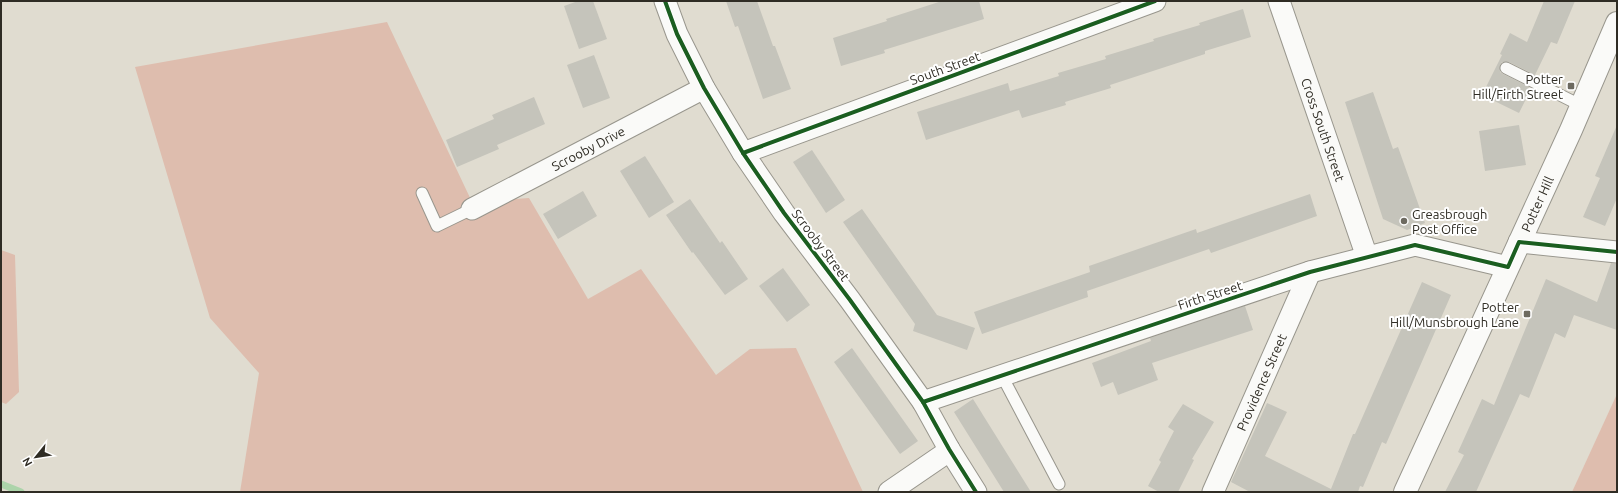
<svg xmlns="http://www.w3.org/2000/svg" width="1618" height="493" font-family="Ubuntu,sans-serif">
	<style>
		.green { fill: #debdae }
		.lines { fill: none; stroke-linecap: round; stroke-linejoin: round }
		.stream { stroke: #acd4aa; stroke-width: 7 }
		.building { fill: #c5c4bb }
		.lane-casing { stroke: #98968d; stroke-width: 13 }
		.street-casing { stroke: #98968d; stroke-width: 23 }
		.secondary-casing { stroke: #98968d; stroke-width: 24 }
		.lane { stroke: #fafaf8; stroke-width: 11 }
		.street { stroke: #fafaf8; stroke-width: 21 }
		.secondary { stroke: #fafaf8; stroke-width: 22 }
		.cycleway-casing { stroke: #fff; stroke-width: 6 }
		.cycleway { stroke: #1b5e20; stroke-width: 4 }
		.poi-dot { fill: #6d6a60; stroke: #fff; stroke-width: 1.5 }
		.labels { text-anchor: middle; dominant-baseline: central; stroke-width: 4; stroke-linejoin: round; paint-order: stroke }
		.street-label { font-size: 13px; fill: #2f2c24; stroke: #fff }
		.poi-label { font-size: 13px; fill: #2f2c24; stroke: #fff; text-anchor: end }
	</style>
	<rect width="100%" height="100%" fill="#e0dcd0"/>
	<!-- green -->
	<g class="green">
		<polygon points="387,22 472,202 529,198 588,299 641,269 716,375 750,349 796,348 863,492 240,492 259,373 210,318 135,67"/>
		<polygon points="1,250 15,255 19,392 6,404 1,402"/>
		<polygon points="1617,394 1617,492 1572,492"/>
	</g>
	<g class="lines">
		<!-- stream -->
		<polyline class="stream" points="1,484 21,492"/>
	</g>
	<!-- building -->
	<g class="building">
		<polygon points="578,1 593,1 607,39 579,49 564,6"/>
		<polygon points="726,1 757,1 773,46 775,46 791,89 763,99 738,26 735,27"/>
		<polygon points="942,1 979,1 984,19 884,50 885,53 841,66 833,38 887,21 886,19"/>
		<polygon points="1544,1 1575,1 1557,44 1551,42 1535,75 1509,62 1502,62 1500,65 1500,72 1503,74 1529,87 1527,92 1529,93 1519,113 1482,95 1502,55 1500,54 1510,33 1527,42"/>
		<polygon points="1243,9 1251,37 1205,51 1205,54 1110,85 1111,88 1065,102 1066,105 1022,118 1019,110 926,140 917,112 1008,83 1010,91 1059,76 1058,73 1106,59 1105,56 1154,41 1153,39 1200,25 1199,23"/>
		<polygon points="594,55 610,98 583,108 567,65"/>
		<polygon points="1373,92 1393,149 1398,147 1425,223 1407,230 1383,219 1345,102"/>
		<polygon points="534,97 545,124 497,145 499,149 457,167 446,140 494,119 492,115"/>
		<polygon points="1519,125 1526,165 1485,171 1479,131"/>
		<polygon points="1617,125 1617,198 1605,226 1583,217 1600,178 1595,176"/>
		<polygon points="812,150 845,200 826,213 793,162"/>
		<polygon points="645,156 674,202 649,218 620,171"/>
		<polygon points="583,191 597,216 558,239 543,214"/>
		<polygon points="1310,194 1317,216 1211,253 1209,249 1087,291 1088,297 982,334 974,312 1090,272 1089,266 1196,229 1197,233"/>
		<polygon points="690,199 720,243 722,241 748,279 725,295 693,252 692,253 666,215"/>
		<polygon points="862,209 937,315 975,328 967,350 913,331 915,324 843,222"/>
		<polygon points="1611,263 1617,264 1617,330 1574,315 1565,338 1555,333 1529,398 1520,394 1476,492 1445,492 1464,455 1458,452 1482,399 1494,405 1546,279 1597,302"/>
		<polygon points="783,268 810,305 787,322 759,286"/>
		<polygon points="1422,282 1451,295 1386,444 1382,442 1363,487 1360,486 1358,492 1250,492 1231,482 1267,403 1287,412 1265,456 1331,489 1353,434 1355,434"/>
		<polygon points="1245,306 1253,330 1152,363 1158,380 1118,395 1113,382 1101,387 1092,363 1151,341 1150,338"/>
		<polygon points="852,348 918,441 900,454 834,362"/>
		<polygon points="973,399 1031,492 1004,492 954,412"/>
		<polygon points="1183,404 1214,422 1192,459 1194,460 1178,492 1159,492 1148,486 1161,462 1159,460 1174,431 1168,427"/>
	</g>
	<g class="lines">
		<!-- lane casing -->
		<g class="lane-casing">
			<g id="lane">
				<polyline points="1506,68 1582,106"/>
				<polyline points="422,193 437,226 472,209"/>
				<polyline points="1001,374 1059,484"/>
			</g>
		</g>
		<!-- street casing -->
		<g class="street-casing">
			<g id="street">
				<polyline points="665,1 677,34 704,88 743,153 784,213 850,300 923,402 949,449 976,492"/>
				<path id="s1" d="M1279,1L1367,257"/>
				<polyline points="743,153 1155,1"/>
				<path id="s2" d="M472,209L704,88"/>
				<polyline points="1519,242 1617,252"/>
				<polyline points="923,402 1310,272 1415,245 1508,267"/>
				<polyline points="889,492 943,455 949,449"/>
				<path id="s3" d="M1213,492L1310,272"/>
			</g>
		</g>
		<!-- secondary casing -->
		<g class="secondary-casing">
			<g id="secondary">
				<path id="s4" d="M1405,492L1571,130L1617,23"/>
			</g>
		</g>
		<!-- lane -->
		<use href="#lane" class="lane"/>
		<!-- street -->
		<use href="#street" class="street"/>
		<!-- secondary -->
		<use href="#secondary" class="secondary"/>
		<!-- cycleway casing -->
		<g class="cycleway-casing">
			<g id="cycleway">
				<polyline points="665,1 677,34 704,88 743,153 784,213 850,300 923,402 949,449 976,492"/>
				<polyline points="743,153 1155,1"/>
				<polyline points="923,402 1310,272 1415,245 1508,267 1519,242 1617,252"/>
			</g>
		</g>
		<!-- cycleway -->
		<use href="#cycleway" class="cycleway"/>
	</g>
	<!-- markers -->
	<g class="poi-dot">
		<rect x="1567" y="82" width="8" height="8" rx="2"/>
		<circle cx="1404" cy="221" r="4"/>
		<rect x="1523" y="310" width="8" height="8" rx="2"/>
	</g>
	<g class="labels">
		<!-- street labels -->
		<g class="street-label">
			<text transform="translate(945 68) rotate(-20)">South Street</text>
			<text stroke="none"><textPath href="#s1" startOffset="136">Cross South Street</textPath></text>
			<text stroke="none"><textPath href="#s2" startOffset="131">Scrooby Drive</textPath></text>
			<text stroke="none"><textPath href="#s4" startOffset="317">Potter Hill</textPath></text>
			<text transform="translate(821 245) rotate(53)">Scrooby Street</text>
			<text transform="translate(1210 295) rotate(-18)">Firth Street</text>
			<text stroke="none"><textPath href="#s3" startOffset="120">Providence Street</textPath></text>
		</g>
		<!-- poi labels -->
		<g class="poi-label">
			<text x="1563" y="79">Potter<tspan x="1563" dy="15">Hill/Firth Street</tspan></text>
			<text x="1412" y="214" text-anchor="start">Greasbrough<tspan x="1412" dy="15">Post Office</tspan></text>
			<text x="1519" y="307">Potter<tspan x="1519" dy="15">Hill/Munsbrough Lane</tspan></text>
		</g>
	</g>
	<!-- border -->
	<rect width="1618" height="493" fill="none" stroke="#2f2c24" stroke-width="4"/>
	<!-- north arrow -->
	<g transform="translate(36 457) rotate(240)" stroke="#ffffff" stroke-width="3" paint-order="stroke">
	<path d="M0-3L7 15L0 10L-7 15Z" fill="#2f2c24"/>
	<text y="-6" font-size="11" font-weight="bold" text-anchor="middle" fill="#2f2c24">N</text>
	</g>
</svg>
